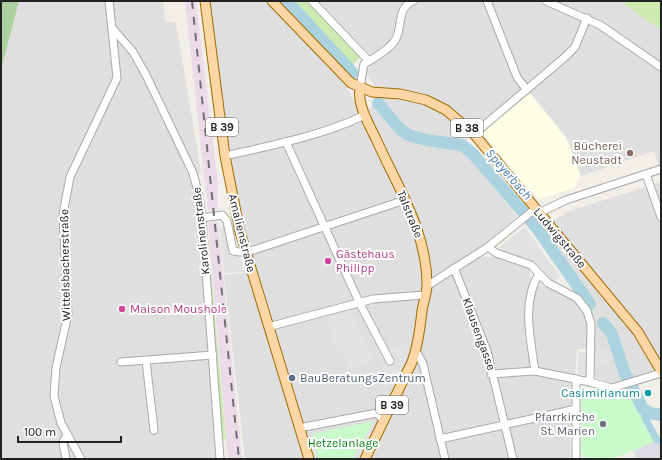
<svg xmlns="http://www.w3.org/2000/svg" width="662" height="460" font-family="Karla,sans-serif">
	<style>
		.residential { fill: #e0dfdf }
		.industrial { fill: #ebdbe8 }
		.education { fill: #ffffe5 }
		.grass { fill: #cdebb0 }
		.forest { fill: #add19e }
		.park { fill: #c8facc }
		.parking { fill: #e2e2e2 }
		.plaza { fill: #dddde8 }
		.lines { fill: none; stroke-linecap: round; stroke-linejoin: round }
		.canal { stroke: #aad3df; stroke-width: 7 }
		.river { stroke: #aad3df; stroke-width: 12 }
		.minor-casing { stroke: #a9a9a9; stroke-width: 9 }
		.major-casing { stroke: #a06b00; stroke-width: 11 }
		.minor { stroke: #fff; stroke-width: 7 }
		.major { stroke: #fcd6a4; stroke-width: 9 }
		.rail { stroke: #707070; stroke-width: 2; stroke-dasharray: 8 8; stroke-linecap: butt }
		.education-dot { fill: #8d6e63; stroke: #fff; stroke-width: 1.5 }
		.hotel-dot { fill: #d1479c; stroke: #fff; stroke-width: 1.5 }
		.service-dot { fill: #5c6f8a; stroke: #fff; stroke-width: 1.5 }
		.culture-dot { fill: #0f9aa8; stroke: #fff; stroke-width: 1.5 }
		.worship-dot { fill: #6b7280; stroke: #fff; stroke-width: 1.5 }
		.labels { text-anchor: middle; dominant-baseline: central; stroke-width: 4; stroke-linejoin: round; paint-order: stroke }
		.shield { fill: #fff; stroke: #646464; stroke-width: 1 }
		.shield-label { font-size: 11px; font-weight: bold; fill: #222 }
		.education-label { font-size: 12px; fill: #785e54; stroke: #fff; text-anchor: end }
		.street-label { font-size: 12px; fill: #222; stroke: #fff }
		.hotel-label { font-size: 12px; fill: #b23c85; stroke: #fff; text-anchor: start }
		.service-label { font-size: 12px; fill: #4e5e75; stroke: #fff; text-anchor: start }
		.culture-label { font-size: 12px; fill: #0d838f; stroke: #fff; text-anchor: end }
		.worship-label { font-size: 12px; fill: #5b616d; stroke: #fff; text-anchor: end }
		.park-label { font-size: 12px; fill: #0c8416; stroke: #fff }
		.water-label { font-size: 13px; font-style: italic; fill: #4a7aab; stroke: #fff }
	</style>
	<rect width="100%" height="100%" fill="#f2efe9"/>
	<!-- residential -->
	<g class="residential">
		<polygon points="19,1 163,1 165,21 176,23 201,172 190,180 197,211 217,459 1,459 1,70"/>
		<polygon points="209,1 265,1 344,82 364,120 371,116 369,108 376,104 375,88 366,71 376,61 319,1 621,1 643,18 661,29 661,171 654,151 581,176 567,138 529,91 532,88 528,83 456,148 472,161 517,216 475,253 479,257 494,257 528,266 531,281 576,300 585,313 594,306 541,231 555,219 564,215 563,213 661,182 661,371 615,385 595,377 594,349 577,349 575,374 572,374 570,459 245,459 224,275 254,272 238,210"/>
	</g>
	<!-- industrial -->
	<g class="industrial">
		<polygon points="185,1 196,1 218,182 217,210 208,211"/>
		<polygon points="218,222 242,459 228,459 208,223"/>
	</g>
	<!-- education -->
	<polygon class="education" points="529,93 566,138 580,174 574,188 539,199 530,189 528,190 483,133"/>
	<!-- grass -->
	<g class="grass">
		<polygon points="290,1 307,1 361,57 351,66"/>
		<polygon points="621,1 661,1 661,29 643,18"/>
		<polygon points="206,228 207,228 226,439 221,439"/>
	</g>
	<!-- forest -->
	<polygon class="forest" points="1,1 19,1 1,70"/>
	<!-- park -->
	<g class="park">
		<polygon points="629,387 641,409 644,425 655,442 612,459 584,457 581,452 581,393 596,388 613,393"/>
		<polygon points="374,421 353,459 319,459 312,434"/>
	</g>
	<!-- parking -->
	<g class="parking">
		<polygon points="220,227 225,227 229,256 240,256 244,272 224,273"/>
		<polygon points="525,227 560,277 554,282 534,261 500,251 501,246"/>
		<polygon points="360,307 384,344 390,349 410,344 401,371 396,380 390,385 380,361 379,354 357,308"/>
		<polygon points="352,311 374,358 350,370 342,349 336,351 326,319"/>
		<polygon points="614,347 617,360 596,366 595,362 598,361 595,352"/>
		<polygon points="579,352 589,352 587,375 577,374"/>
		<polygon points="374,421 378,428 363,459 353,459"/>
		<polygon points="304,432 310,435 318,459 312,459"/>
	</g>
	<!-- plaza -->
	<polygon class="plaza" points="661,439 661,459 636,459 633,451"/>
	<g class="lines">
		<!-- canal -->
		<polyline class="canal" points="643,409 646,420 657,440"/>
		<!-- river -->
		<g class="river">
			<polyline points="287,1 353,73"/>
			<polyline points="378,103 399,128 408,135 426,140 462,145 473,154 536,227 590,304"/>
			<polyline points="603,323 612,334 624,371 643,409 650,413 661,415"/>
		</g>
		<!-- minor casing -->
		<g class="minor-casing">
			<g id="minor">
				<polyline points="312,1 369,61"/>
				<polyline points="487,1 517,77 526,89"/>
				<polyline points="546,1 600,25 661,67"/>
				<polyline points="113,29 133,52 146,75 193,173 199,196 202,218 220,459"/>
				<path d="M360,88L364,64C374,58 387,51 394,42C404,29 395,9 413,1"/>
				<polyline points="474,134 564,58 575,47 587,18"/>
				<polyline points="286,142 359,302 390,361"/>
				<path d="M225,156C273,145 321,136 365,115"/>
				<polyline points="646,174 661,217"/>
				<polyline points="539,213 566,200 661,169"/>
				<polyline points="202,218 222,215 227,221 233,251 240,252 254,250 405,200"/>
				<polyline points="488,247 496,253 531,265 548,283 577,298 587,311 591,324 590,382"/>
				<polyline points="454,268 487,351 513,459"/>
				<polyline points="427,286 488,247 535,209"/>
				<polyline points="268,327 373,299 424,295"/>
				<polyline points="416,351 423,364 445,459"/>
				<polyline points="146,361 154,430"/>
				<polyline points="121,362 213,355"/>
				<path d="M535,371C531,341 521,302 539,274"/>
				<polyline points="491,374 535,371 590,382 612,388 661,373"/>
				<polyline points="299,428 377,413 384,421"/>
				<polyline points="440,439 576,409"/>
				<polyline points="66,459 63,442 67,435"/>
				<polyline points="81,459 61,423 54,396 56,368 68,314 63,214 70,177 117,78 109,1"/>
				<polyline points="576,459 576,379"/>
			</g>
		</g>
		<!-- major casing -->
		<g class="major-casing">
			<g id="major">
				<polyline points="205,1 225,156 240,232 309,459"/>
				<polyline points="272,1 351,83 372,92 400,94 426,100 446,110 474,134 638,332 661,371"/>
				<path d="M360,88C357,105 369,124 376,139C397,186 427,231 427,285C427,293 423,303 422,311C420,329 418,346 412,362L365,459"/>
			</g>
		</g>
		<!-- minor -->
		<use href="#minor" class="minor"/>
		<!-- major -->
		<use href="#major" class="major"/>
		<!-- rail -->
		<polyline class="rail" points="192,1 239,459"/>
	</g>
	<!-- markers -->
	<circle class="education-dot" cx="630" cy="153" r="4"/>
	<g class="hotel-dot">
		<circle cx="328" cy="261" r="4"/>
		<circle cx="122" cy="309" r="4"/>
	</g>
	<circle class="service-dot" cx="292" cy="378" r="4"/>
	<circle class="culture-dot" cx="648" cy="393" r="4"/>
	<circle class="worship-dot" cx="603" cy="424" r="4"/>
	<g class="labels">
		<!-- shield labels -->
		<g class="shield">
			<rect x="206" y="118" width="32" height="18" rx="3"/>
			<rect x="451" y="119" width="32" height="18" rx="3"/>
			<rect x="376" y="396" width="32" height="18" rx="3"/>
		</g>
		<g class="shield-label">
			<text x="222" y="127">B 39</text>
			<text x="467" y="128">B 38</text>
			<text x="392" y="405">B 39</text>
		</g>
		<!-- education labels -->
		<g class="education-label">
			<text x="622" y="146">Bücherei<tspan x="622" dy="14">Neustadt</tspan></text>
		</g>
		<!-- street labels -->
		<g class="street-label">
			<text transform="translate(410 214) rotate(68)">Talstraße</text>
			<text transform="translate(201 231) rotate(-96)">Karolinenstraße</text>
			<text transform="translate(242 233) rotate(76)">Amalienstraße</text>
			<text transform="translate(560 238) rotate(50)">Ludwigstraße</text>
			<text transform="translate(65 265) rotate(-91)">Wittelsbacherstraße</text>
			<text transform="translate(479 334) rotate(70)">Klausengasse</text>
		</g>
		<!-- hotel labels -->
		<g class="hotel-label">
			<text x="336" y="254">Gästehaus<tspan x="336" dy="14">Philipp</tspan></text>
			<text x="130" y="309">Maison Moushole</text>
		</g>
		<!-- service labels -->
		<g class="service-label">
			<text x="300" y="378">BauBeratungsZentrum</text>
		</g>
		<!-- culture labels -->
		<g class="culture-label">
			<text x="640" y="393">Casimirianum</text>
		</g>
		<!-- worship labels -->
		<g class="worship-label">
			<text x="595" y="417">Pfarrkirche<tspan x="595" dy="14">St. Marien</tspan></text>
		</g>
		<!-- park labels -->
		<g class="park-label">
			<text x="343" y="443">Hetzelanlage</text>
		</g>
		<!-- water labels -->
		<g class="water-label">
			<text transform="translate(509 174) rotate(49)">Speyerbach</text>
		</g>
	</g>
	<!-- border -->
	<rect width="662" height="460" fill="none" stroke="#222222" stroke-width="4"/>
	<!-- scale -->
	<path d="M18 436v6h103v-6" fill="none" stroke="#222222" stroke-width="2"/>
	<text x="24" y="436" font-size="12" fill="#222222" stroke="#ffffff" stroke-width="3" paint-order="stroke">100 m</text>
</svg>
